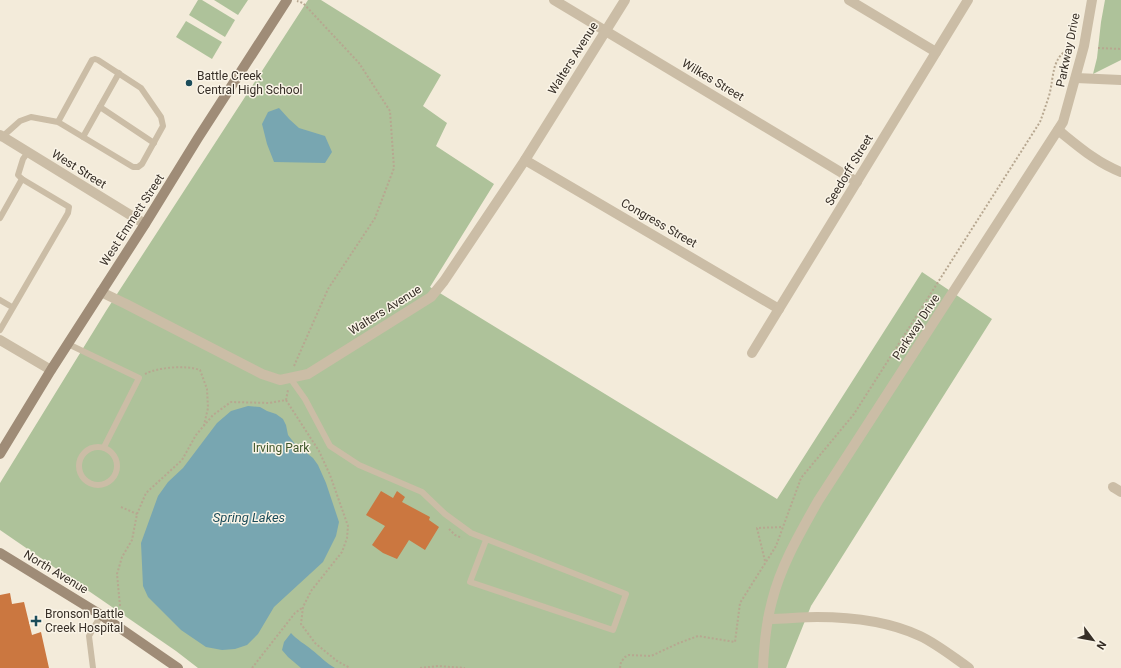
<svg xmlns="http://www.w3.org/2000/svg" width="1121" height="668" font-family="Roboto,sans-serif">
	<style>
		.green { fill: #aec29a }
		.water { fill: #78a6b1 }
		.building { fill: #cb7740 }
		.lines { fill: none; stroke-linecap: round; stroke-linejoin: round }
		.path { stroke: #b7a790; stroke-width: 2; stroke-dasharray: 2 2; stroke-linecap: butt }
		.lane { stroke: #cbbda6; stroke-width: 6 }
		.street { stroke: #cbbda6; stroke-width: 10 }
		.secondary { stroke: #9f8c77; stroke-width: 10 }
		.poi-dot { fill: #1b4c5a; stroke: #faf4e7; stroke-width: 1.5 }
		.labels { text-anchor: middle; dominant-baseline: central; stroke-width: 3; stroke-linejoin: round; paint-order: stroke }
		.street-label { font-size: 12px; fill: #372f27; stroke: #faf4e7 }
		.poi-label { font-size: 12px; fill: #372f27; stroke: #faf4e7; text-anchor: start }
		.park-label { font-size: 12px; fill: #3f562a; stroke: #faf4e7 }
		.water-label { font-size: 13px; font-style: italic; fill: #1b4c5a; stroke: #faf4e7 }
	</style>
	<rect width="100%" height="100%" fill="#f3ebda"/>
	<!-- green -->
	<g class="green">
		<polygon points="198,0 202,0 235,20 225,37 189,15"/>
		<polygon points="214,0 248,0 238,15"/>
		<polygon points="308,0 321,0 441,75 423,106 447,123 436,146 494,184 430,287 777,499 922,272 992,319 811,606 786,668 198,668 176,651 0,530 0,483 106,311"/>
		<polygon points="1105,0 1121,0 1121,60 1093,74 1097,58 1101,22"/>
		<polygon points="186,21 222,42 212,59 176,37"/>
	</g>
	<!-- water -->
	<g class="water">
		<polygon points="279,108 289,119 299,128 325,136 332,152 325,163 274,162 267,144 262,124 268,112"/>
		<polygon points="248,406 260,407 267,411 276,414 283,419 286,425 288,435 295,444 313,458 318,465 326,483 339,522 336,536 323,562 274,607 258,634 247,645 235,649 222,650 206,647 181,630 148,597 143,586 141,543 158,496 168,482 183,468 217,423 231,411"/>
		<path d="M291,633C297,640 305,644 312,650C320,656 326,663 335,668H301L288,657L282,650L284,642Z"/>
	</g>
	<!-- building -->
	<g class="building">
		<polygon points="381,491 393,498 397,491 405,497 402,502 430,517 429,520 439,527 425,550 409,540 397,559 383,553 372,545 385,526 366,515"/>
		<polygon points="10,593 12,604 24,602 32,635 41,632 49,668 0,668 0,595"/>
	</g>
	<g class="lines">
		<!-- path -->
		<g class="path">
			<polyline points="1098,48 1121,49"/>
			<polyline points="294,366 328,289 375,218 394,168 390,111 359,63 303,3 297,1"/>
			<path d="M145,374C158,367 186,365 200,370L207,389L208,408L204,425"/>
			<polyline points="286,400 319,451 330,475 348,526 347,538 342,552 311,591 303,607 301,624 315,643 337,661 350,668"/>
			<polyline points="121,507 137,514"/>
			<polyline points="449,529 455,535 462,538"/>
			<polyline points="765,561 757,528 783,527"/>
			<polyline points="120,606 117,574 122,557 132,540 137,514 146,493 182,460 196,435 213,415 231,402 269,403 286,400 288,390"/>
			<polyline points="252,668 295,613 302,608"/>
			<polyline points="420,668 438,666 465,668"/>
			<path d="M620,668L621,662L625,657L629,655L651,656L679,643L698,636L735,642L740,603L776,546L801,478L854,414L1040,122C1043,114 1046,105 1049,96C1055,74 1050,58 1073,46"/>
		</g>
		<!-- lane -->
		<g class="lane">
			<polyline points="100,107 154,143"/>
			<polyline points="83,137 119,73"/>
			<polyline points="1,138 20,121 31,117 58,122 133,167 138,167 142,164 163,126 161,117 141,88 98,60 95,59 92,60 58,122"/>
			<polyline points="0,218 22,179"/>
			<polyline points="0,300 12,307"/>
			<polyline points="0,330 68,213 69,207 22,179 18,175 23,159 28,152"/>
			<polyline points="68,344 139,378 104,447"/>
			<polyline points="290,378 305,399 330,446 359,465 422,492 445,514 471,533 626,594 613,630 470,582 486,540"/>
			<circle cx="98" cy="466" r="19"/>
			<polyline points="93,668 89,636 101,615"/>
		</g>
		<!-- street -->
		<g class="street">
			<polyline points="554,0 857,182"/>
			<polyline points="849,0 936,52"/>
			<polyline points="1076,78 1121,80"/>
			<path d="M1058,130C1078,146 1097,163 1121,172"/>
			<polyline points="0,135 145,224"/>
			<polyline points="525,160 779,309"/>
			<polyline points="101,292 126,304 262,374 280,380 308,374 431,297 444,281 525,160 625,0"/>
			<polyline points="0,340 51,370"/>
			<polyline points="752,353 968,0"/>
			<polyline points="1113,487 1121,492"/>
			<path d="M768,619C784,619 801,617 817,617C851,617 888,621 920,636C937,644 953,657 969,668"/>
			<path d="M763,668C764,646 766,623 772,601C781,565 800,533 818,501L1063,122L1084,46L1092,0"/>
		</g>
		<!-- secondary -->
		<g class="secondary">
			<polyline points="0,454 51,370 145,224 198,138 287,0"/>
			<polyline points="0,553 101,615 178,668"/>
		</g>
	</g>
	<!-- markers -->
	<g class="poi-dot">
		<circle cx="189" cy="83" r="4"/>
		<path d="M34 615h4v4h4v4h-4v4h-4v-4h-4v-4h4z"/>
	</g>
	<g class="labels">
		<!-- street labels -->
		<g class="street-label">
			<text transform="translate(1068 50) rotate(-78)">Parkway Drive</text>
			<text transform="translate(573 58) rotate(-58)">Walters Avenue</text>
			<text transform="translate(713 80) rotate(31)">Wilkes Street</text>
			<text transform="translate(79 169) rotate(32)">West Street</text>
			<text transform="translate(849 170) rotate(-59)">Seedorff Street</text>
			<text transform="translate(132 220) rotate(-57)">West Emmett Street</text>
			<text transform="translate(659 223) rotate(30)">Congress Street</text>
			<text transform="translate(385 310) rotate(-32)">Walters Avenue</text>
			<text transform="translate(916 327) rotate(-57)">Parkway Drive</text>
			<text transform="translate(56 572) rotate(31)">North Avenue</text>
		</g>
		<!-- poi labels -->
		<g class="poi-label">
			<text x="197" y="76">Battle Creek<tspan x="197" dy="14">Central High School</tspan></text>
			<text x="45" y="614">Bronson Battle<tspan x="45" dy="14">Creek Hospital</tspan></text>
		</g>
		<!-- park labels -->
		<g class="park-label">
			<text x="281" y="448">Irving Park</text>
		</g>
		<!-- water labels -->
		<g class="water-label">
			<text x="249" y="517">Spring Lakes</text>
		</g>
	</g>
	<!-- north arrow -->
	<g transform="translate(1093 640) rotate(122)" stroke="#faf4e7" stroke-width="3" paint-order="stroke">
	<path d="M0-3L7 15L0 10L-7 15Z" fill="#372f27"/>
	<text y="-6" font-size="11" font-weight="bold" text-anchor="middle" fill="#372f27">N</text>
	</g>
</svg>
